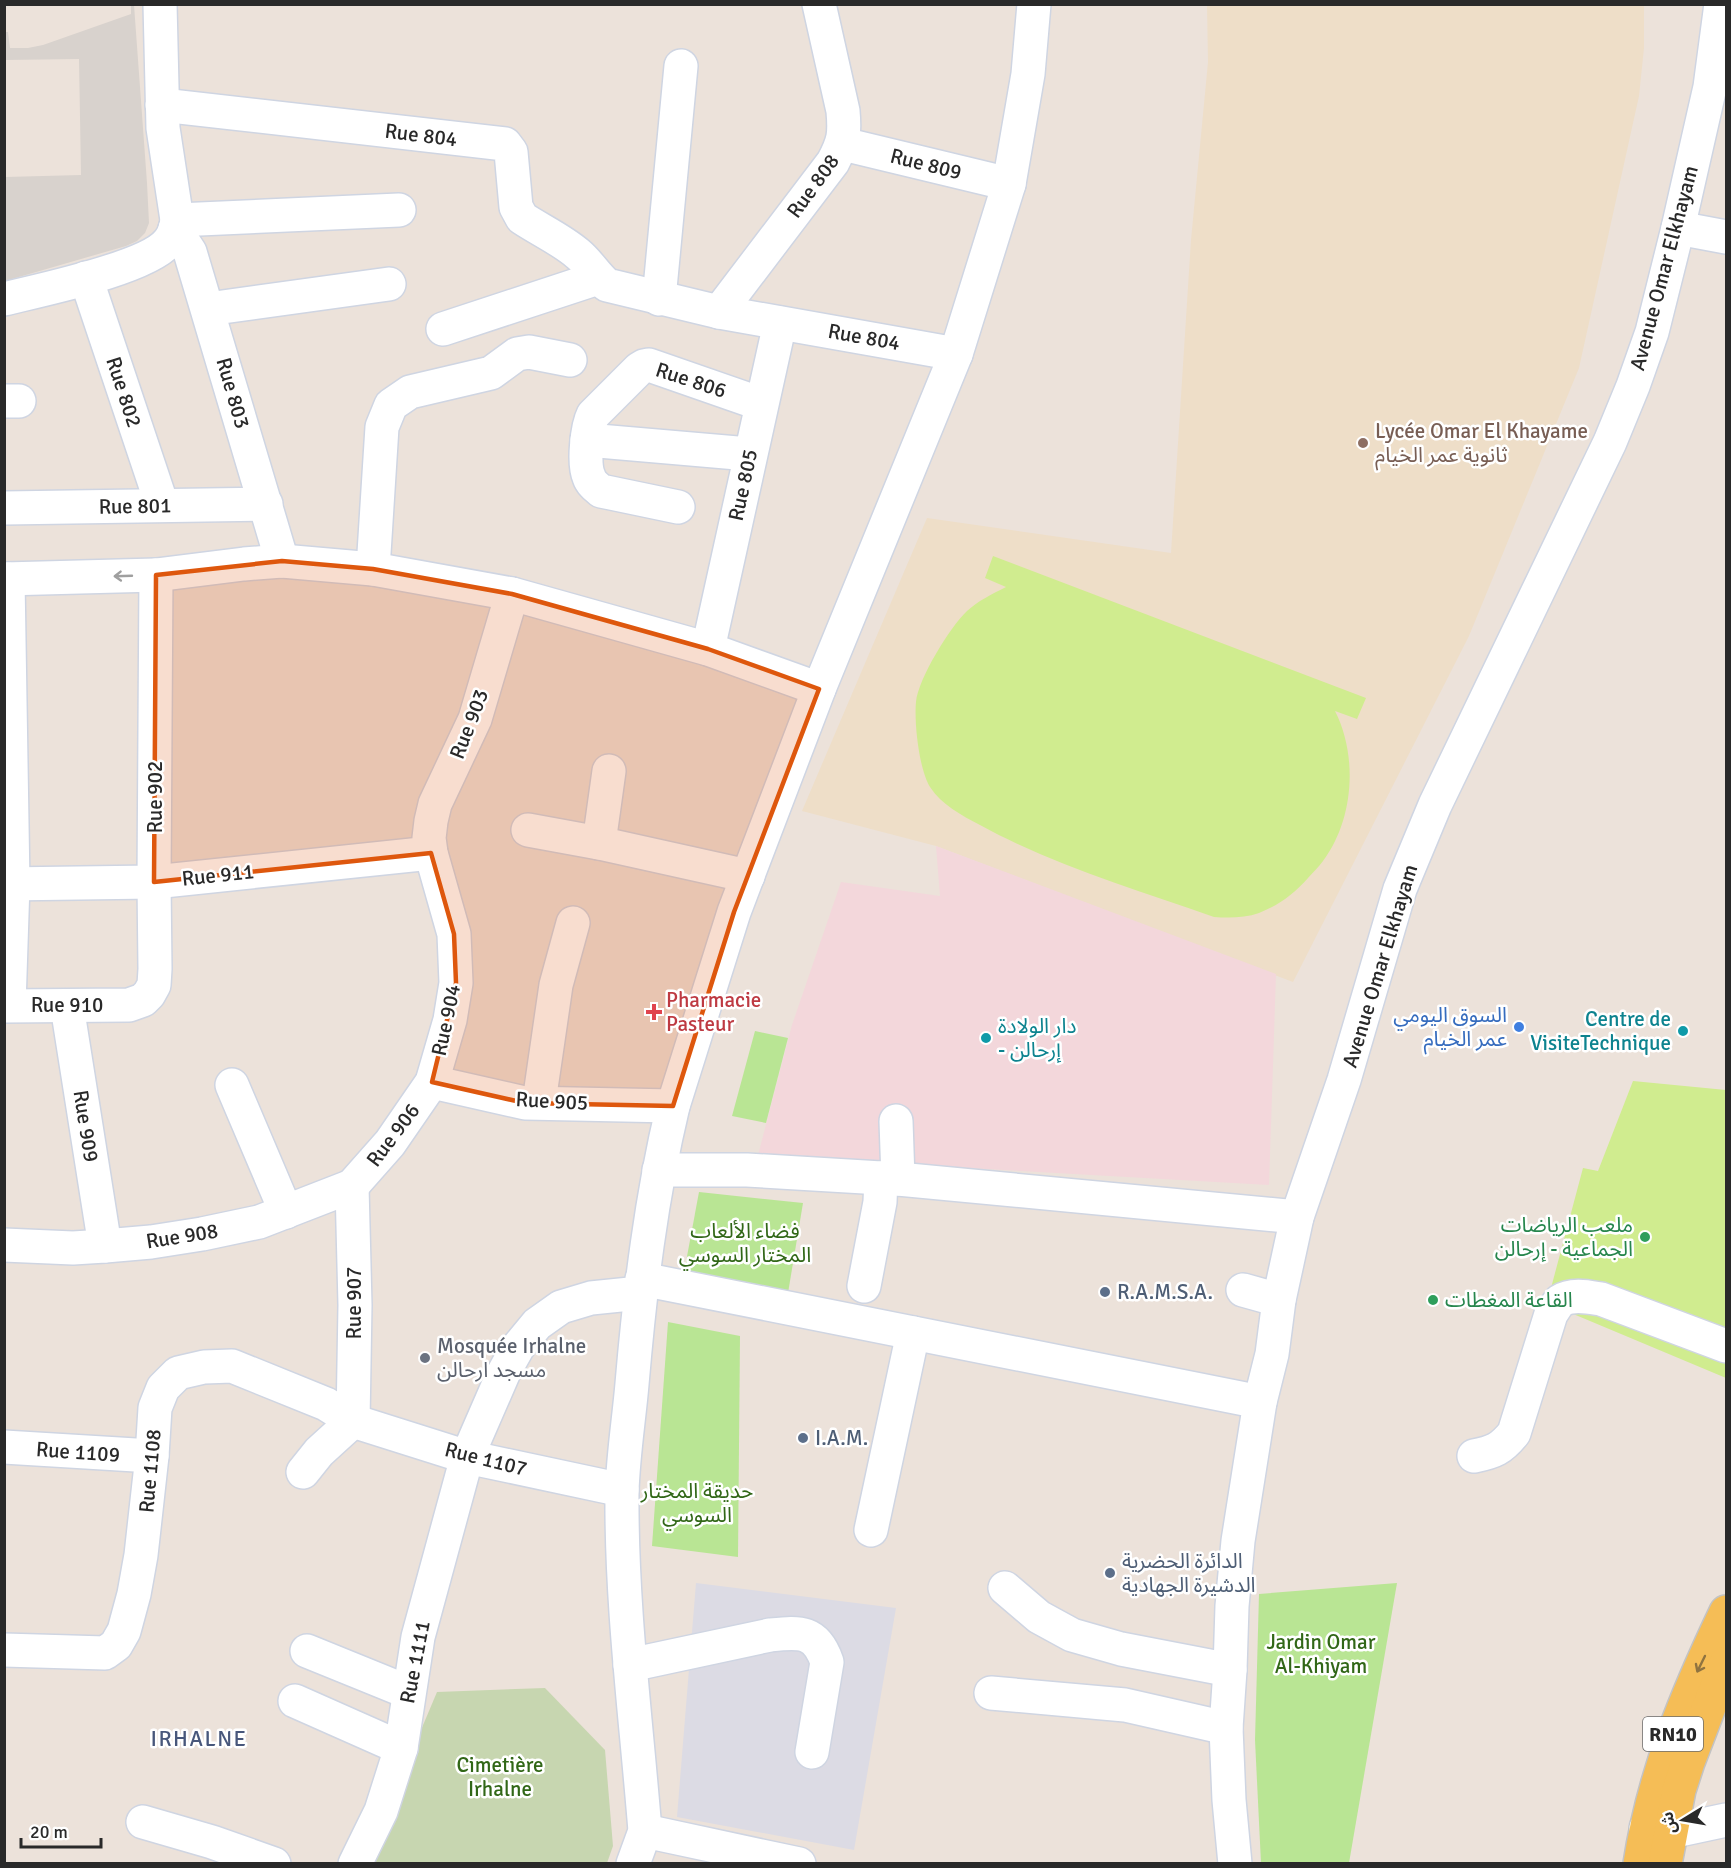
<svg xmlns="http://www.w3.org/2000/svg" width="1731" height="1868" font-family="Signika,'Noto Sans Arabic',sans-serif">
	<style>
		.industrial { fill: #dcdbe4 }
		.education { fill: #eedec8 }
		.medical { fill: #f3d7db }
		.green { fill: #b9e594 }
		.cemetery { fill: #c7d6b0 }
		.pitch { fill: #d0ec8f }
		.plaza { fill: #d8d2cd }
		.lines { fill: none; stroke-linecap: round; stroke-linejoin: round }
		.minor-casing { stroke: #cfd5e2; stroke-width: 36 }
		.major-casing { stroke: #c3c3c3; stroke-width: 36 }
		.minor { stroke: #fff; stroke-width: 33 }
		.major { stroke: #f5bd56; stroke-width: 33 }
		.oneway { stroke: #9f9f9f }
		.oneway2 { stroke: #8f7340 }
		.marked { fill: #de570d; fill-opacity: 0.2; stroke: #de570d; stroke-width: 4.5; stroke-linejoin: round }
		.education-dot { fill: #8d6e63; stroke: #fff; stroke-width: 2 }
		.health-dot { fill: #e0444e; stroke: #fff; stroke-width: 2 }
		.shop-dot { fill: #3f7fe0; stroke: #fff; stroke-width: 2 }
		.culture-dot { fill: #0f9aa8; stroke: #fff; stroke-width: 2 }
		.leisure-dot { fill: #2e9e5b; stroke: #fff; stroke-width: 2 }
		.service-dot { fill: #5c6f8a; stroke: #fff; stroke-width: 2 }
		.worship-dot { fill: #6b7280; stroke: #fff; stroke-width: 2 }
		.labels { text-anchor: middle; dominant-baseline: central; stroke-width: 5; stroke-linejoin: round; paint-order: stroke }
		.shield { fill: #fff; stroke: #696969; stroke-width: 1.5 }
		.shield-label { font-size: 20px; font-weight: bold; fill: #292929 }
		.street-label { font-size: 21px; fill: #292929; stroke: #fff }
		.education-label { font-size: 21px; fill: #785e54; stroke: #fff; text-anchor: start }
		.health-label { font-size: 21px; fill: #be3a42; stroke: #fff; text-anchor: start }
		.shop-label { font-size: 21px; fill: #366cbe; stroke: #fff; text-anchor: end }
		.culture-label { font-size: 21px; fill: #0d838f; stroke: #fff; text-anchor: end }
		.leisure-label { font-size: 21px; fill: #27864d; stroke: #fff; text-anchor: end }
		.park-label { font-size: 21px; fill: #316717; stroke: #fff }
		.service-label { font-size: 21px; fill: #4e5e75; stroke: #fff; text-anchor: start }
		.worship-label { font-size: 21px; fill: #5b616d; stroke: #fff; text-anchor: start }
		.neighbourhood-label { font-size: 22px; letter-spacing: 1.5px; fill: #48577b; stroke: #fff }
	</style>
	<rect width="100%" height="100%" fill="#ece2da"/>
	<!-- industrial -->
	<polygon class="industrial" points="696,1583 896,1608 854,1850 677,1817"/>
	<!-- education -->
	<polygon class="education" points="1207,5 1644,5 1644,48 1639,96 1579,368 1469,636 1293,982 936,846 802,811 927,518 1171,553 1191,240 1208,62"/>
	<!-- medical -->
	<polygon class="medical" points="936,846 1276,974 1269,1185 896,1164 757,1159 792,1025 841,882 940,896"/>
	<!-- green -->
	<g class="green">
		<polygon points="755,1031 788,1038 766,1123 732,1116"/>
		<polygon points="699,1192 803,1203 787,1299 683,1278"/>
		<polygon points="668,1322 740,1336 738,1557 652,1546"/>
		<polygon points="1397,1583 1349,1863 1261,1863 1255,1740 1259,1594"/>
	</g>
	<!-- cemetery -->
	<polygon class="cemetery" points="545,1688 605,1750 613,1846 607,1863 367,1864 386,1813 437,1692"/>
	<!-- pitch -->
	<g class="pitch">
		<path d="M993,556L1366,698L1357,719L1335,711C1358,756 1354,820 1323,861C1319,867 1313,872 1308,878C1294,894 1279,905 1259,913C1245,918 1229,918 1214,917C1135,889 1053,865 980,825C961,815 942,805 930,787C919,769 914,723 916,702C918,679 950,627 967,611C978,601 992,594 1006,587L985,578Z"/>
		<polygon points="1633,1081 1726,1090 1726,1378 1547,1303 1583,1168 1598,1171"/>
	</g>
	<!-- plaza -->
	<polygon class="plaza" points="131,5 134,5 147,183 149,223 145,233 137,241 126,246 5,281 5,177 81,175 79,59 5,60 5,32 8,32 10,48 28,48 43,45 131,14"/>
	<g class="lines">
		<!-- minor casing -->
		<g class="minor-casing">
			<g id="minor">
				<path d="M162,105L505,144L511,152L516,207L522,218C540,230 562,240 578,254C589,263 596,276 607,285L719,312L956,354"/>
				<polyline points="843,144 1009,184"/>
				<polyline points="177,220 399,210"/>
				<polyline points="1678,228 1726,237"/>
				<polyline points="175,229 190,252 282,561"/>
				<polyline points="86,278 162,505"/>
				<path d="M4,299C40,290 149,268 169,241C174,235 176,227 177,220L163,128L160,4"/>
				<polyline points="659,299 681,66"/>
				<polyline points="208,309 389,284"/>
				<path d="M719,312L833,162C844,141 845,134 843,111L819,4"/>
				<polyline points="443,329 598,278"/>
				<polyline points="4,401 19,401"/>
				<polyline points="587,440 749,454"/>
				<path d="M678,507L601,491C596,487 591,483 589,477C583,464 587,427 593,415L639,369L644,366L649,365L761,404"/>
				<polyline points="4,508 266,504"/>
				<polyline points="373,569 382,427 391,405 410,392 491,373 517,354 529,352 570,360"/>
				<polyline points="4,579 156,575 244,564 282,561 373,569 512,594 708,649 819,689"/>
				<polyline points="8,579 13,884 9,1005"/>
				<polyline points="708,649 780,323"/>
				<polyline points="528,830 599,843 748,876"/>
				<polyline points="599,843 609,771"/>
				<polyline points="4,884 154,882 431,853"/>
				<polyline points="4,1006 129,1005 143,1000 149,994 154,985 155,969 154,882 156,575"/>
				<polyline points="67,1006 105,1246"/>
				<polyline points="432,1082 525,1103 673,1106"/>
				<polyline points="232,1085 286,1212"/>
				<polyline points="539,1102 556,985 573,923"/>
				<polyline points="896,1121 898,1179"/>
				<polyline points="659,1170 747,1170 898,1179 1297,1217"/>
				<polyline points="352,1186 390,1143 432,1082 450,1020 456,983 454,934 431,853 429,838 431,821 435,804 475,719 512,594"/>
				<polyline points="352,1186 355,1305 353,1421"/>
				<polyline points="4,1245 73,1248 105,1246 151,1242 202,1234 259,1222 352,1186"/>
				<polyline points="642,1279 1260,1402"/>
				<polyline points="864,1286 880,1202 881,1178"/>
				<polyline points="1243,1290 1279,1300"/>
				<polyline points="4,1447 152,1456"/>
				<path d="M1474,1456C1494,1452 1501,1449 1514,1433L1551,1314C1554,1310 1557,1304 1560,1301C1572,1293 1589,1297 1601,1299L1726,1346"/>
				<polyline points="303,1472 319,1452 353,1421"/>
				<polyline points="871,1530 913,1333"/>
				<polyline points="1005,1588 1039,1617 1072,1635 1121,1649 1230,1670"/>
				<polyline points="4,1650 105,1653 116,1645 124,1631 134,1594 141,1555 152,1456 155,1408 163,1388 178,1373 204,1367 232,1366 326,1404 353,1421 467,1457 622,1490"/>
				<polyline points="307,1651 408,1692"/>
				<path d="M630,1665L770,1635C800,1632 816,1630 827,1662L812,1752"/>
				<polyline points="991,1693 1125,1705 1226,1728"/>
				<polyline points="295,1701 401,1748"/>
				<polyline points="143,1822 212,1842 274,1864"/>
				<polyline points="1646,1828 1670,1832 1726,1820"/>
				<polyline points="645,1831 799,1864"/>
				<polyline points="355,1864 381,1811 401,1748 418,1637 467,1457 504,1372 518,1347 537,1324 561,1307 591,1298 640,1293"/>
				<path d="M633,1864L645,1831C636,1718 621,1605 622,1492C623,1456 629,1419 632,1384C640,1290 651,1198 673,1106L734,912L819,689L956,354L1009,184L1028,74L1034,4"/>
				<polyline points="1235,1864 1229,1800 1226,1728 1230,1670 1232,1606 1238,1541 1260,1402 1272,1354 1279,1300 1297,1217 1344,1080 1400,889 1435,805 1610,442 1633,386 1652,332 1678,228 1710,87 1721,4"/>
			</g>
		</g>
		<!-- major casing -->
		<g class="major-casing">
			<g id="major">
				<path d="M1640,1864C1654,1772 1687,1694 1726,1612"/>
				<polyline points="1665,1864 1679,1790 1688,1762 1726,1663"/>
			</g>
		</g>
		<!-- minor -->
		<use href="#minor" class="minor"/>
		<!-- major -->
		<use href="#major" class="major"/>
	</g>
	<!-- one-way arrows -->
	<defs><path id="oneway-shaft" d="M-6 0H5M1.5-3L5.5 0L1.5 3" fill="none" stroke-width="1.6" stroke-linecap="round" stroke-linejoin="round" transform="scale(1.5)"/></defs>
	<use class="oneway" href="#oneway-shaft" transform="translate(123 576) rotate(178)"/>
	<use class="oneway2" href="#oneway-shaft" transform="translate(1701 1664) rotate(116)"/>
	<!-- marked area -->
	<path class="marked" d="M282,561L373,569L512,594L708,649L819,689L734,912L673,1106L525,1103L432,1082L456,983L454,934L431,853L154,882L156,575Z"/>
	<!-- markers -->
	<circle class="education-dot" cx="1363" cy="443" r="6"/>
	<path class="health-dot" d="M651 1003h6v6h6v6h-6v6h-6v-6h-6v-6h6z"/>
	<circle class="shop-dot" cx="1519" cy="1027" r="6"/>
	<g class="culture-dot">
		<circle cx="1683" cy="1031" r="6"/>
		<circle cx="986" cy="1038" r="6"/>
	</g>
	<g class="leisure-dot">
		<circle cx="1645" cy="1237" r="6"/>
		<circle cx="1433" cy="1300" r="6"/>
	</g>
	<g class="service-dot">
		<circle cx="1105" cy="1292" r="6"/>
		<circle cx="803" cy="1438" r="6"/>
		<circle cx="1110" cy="1573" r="6"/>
	</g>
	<circle class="worship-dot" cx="425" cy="1358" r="6"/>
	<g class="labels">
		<!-- shield labels -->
		<rect class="shield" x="1643" y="1717" width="60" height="34" rx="4.5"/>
		<g class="shield-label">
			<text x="1673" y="1734">RN10</text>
		</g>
		<!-- street labels -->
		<g class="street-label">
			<text transform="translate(421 135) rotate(7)">Rue 804</text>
			<text transform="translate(926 164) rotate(14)">Rue 809</text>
			<text transform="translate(813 186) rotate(-54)">Rue 808</text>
			<text transform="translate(1664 268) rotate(-75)">Avenue Omar Elkhayam</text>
			<text transform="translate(864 337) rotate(10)">Rue 804</text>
			<text transform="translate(691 380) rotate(18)">Rue 806</text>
			<text transform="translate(124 392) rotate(72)">Rue 802</text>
			<text transform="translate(233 393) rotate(74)">Rue 803</text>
			<text transform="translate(743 485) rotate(-78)">Rue 805</text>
			<text transform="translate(135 506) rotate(-1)">Rue 801</text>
			<text transform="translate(469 724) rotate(-69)">Rue 903</text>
			<text transform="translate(155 797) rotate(-90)">Rue 902</text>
			<text transform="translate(218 875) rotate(-6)">Rue 911</text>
			<text transform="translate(1380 966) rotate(-73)">Avenue Omar Elkhayam</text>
			<text x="67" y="1005">Rue 910</text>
			<text transform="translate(446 1020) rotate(-78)">Rue 904</text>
			<text transform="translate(552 1101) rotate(3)">Rue 905</text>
			<text transform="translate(86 1126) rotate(81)">Rue 909</text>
			<text transform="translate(393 1135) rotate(-53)">Rue 906</text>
			<text transform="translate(182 1236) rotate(-9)">Rue 908</text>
			<text transform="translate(354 1303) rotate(-90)">Rue 907</text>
			<text transform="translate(78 1452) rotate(4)">Rue 1109</text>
			<text transform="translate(486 1459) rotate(14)">Rue 1107</text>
			<text transform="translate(150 1471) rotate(-85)">Rue 1108</text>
			<text transform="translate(415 1662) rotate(-79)">Rue 1111</text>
		</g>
		<!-- education labels -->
		<g class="education-label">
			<text x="1375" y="431">Lycée Omar El Khayame<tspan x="1375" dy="24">ثانوية عمر الخيام</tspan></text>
		</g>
		<!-- health labels -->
		<g class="health-label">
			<text x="666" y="1000">Pharmacie<tspan x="666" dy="24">Pasteur</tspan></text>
		</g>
		<!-- shop labels -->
		<g class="shop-label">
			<text x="1507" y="1015">السوق اليومي<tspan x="1507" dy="24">عمر الخيام</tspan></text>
		</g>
		<!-- culture labels -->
		<g class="culture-label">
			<text x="1671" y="1019">Centre de<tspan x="1671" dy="24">VisiteTechnique</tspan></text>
			<text x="998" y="1026" text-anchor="start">دار الولادة<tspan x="998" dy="24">- إرحالن</tspan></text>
		</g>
		<!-- leisure labels -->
		<g class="leisure-label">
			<text x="1633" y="1225">ملعب الرياضات<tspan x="1633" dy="24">الجماعية - إرحالن</tspan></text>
			<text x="1445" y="1300" text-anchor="start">القاعة المغطات</text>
		</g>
		<!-- park labels -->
		<g class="park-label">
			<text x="745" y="1231">فضاء الألعاب<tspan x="745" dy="24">المختار السوسي</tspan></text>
			<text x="697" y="1491">حديقة المختار<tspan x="697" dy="24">السوسي</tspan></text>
			<text x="1321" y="1642">Jardin Omar<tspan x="1321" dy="24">Al-Khiyam</tspan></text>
			<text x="500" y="1765">Cimetière<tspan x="500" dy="24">Irhalne</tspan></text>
		</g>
		<!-- service labels -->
		<g class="service-label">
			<text x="1117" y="1292">R.A.M.S.A.</text>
			<text x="815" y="1438">I.A.M.</text>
			<text x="1122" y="1561">الدائرة الحضرية<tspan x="1122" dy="24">الدشيرة الجهادية</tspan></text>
		</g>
		<!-- worship labels -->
		<g class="worship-label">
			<text x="437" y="1346">Mosquée Irhalne<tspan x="437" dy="24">مسجد ارحالن</tspan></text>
		</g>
		<!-- neighbourhood labels -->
		<g class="neighbourhood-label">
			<text x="199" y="1738">IRHALNE</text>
		</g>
	</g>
	<!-- border -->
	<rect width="1731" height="1868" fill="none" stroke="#292929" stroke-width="12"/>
	<!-- north arrow -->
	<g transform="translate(1683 1820) rotate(259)" stroke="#ffffff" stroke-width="4.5" paint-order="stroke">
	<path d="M0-4.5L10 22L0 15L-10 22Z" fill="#292929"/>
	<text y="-9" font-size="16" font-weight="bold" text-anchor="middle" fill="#292929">ش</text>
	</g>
	<!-- scale -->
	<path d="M21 1838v9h80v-9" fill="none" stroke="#292929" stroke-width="3"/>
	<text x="30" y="1838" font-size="18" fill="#292929" stroke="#ffffff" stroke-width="4.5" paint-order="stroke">20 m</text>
</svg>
